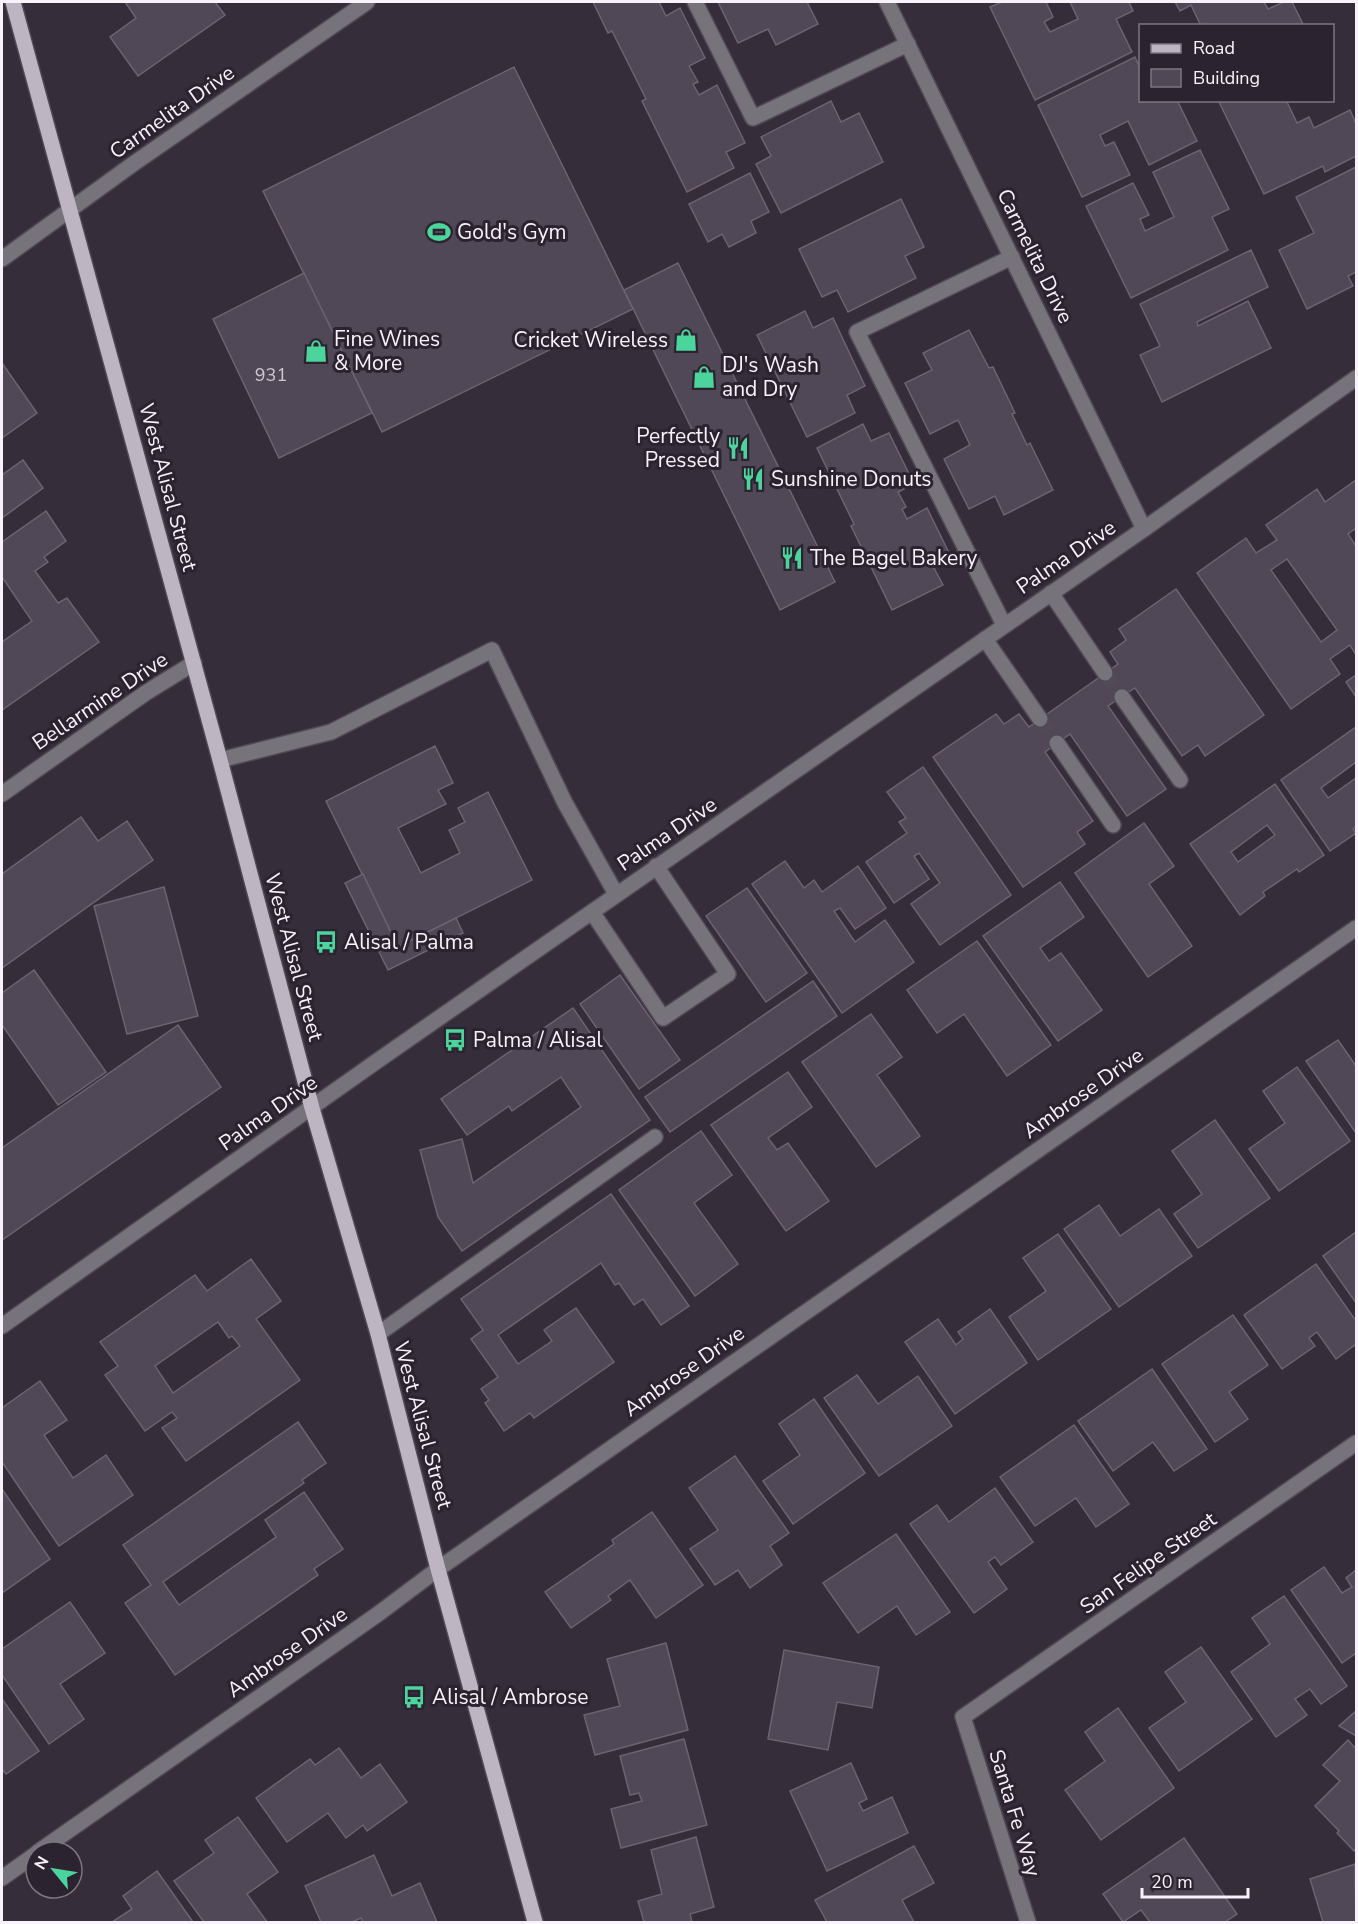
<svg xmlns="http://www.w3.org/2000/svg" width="1358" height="1924" font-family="'Nunito Sans',sans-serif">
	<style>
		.building { fill: #504856; stroke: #6c6372; stroke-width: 1.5; fill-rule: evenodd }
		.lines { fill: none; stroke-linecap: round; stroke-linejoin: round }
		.minor-tunnel { stroke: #524b57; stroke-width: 15; stroke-dasharray: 15 8; stroke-linecap: butt }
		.minor-casing { stroke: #504955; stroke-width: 18 }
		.major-casing { stroke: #504955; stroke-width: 18 }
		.minor { stroke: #77737a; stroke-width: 15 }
		.major { stroke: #beb5c3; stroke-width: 15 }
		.labels { text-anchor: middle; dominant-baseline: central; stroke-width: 6; stroke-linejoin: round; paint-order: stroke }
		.number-label { font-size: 18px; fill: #cec8d2 }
		.street-label { font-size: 21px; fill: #f8f3fb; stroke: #2b2330 }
		.poi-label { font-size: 21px; fill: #f8f3fb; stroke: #2b2330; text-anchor: start }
	</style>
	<rect width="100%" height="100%" fill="#352d3a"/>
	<!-- building -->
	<g class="building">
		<polygon points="125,2 215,2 225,15 138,76 110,37 136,18"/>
		<polygon points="593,2 659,2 666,16 680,8 705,58 689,66 698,82 693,84 699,95 717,85 745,143 726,152 734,168 687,192 642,101 646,99 612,31 608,33"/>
		<polygon points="718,2 807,2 818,24 776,45 768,29 738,43"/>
		<polygon points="1002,2 1046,2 1053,17 1044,22 1050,32 1078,19 1070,2 1129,2 1133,11 1116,19 1132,52 1035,100 990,7"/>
		<polygon points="1175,2 1264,2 1268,9 1284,2 1292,2 1304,26 1201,26 1191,5 1180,11"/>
		<polygon points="1135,57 1140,68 1140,100 1177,100 1197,141 1149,165 1128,121 1100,135 1105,146 1114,142 1130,175 1082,197 1038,105"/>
		<polygon points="514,67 633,309 382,432 263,191"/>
		<polygon points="1218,100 1286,100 1297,123 1309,117 1314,128 1350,110 1356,124 1356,156 1325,172 1323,166 1264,194"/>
		<polygon points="831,101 841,122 859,113 883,162 781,213 756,164 771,156 761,137"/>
		<polygon points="1200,150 1229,209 1212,217 1228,250 1131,298 1086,206 1133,183 1149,215 1140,219 1145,231 1174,217 1153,172"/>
		<polygon points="1356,167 1356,272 1348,276 1353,286 1307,309 1279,250 1314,233 1296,197"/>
		<polygon points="750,173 769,212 751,221 756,233 729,247 722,234 708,242 689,204"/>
		<polygon points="901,199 924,247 905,256 916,278 848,312 837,290 822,297 799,249"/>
		<polygon points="1251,250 1268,287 1197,322 1198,326 1248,301 1271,348 1162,402 1140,355 1160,346 1140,304"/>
		<polygon points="678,263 835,582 780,610 624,290"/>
		<polygon points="304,273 372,413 279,458 213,319"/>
		<polygon points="805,311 813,328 833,318 865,386 847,395 855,413 807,437 757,335"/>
		<polygon points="969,330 989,368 993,367 1015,413 1012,414 1027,445 1030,443 1053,490 1004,515 995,496 969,509 944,459 970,445 958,420 930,434 905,383 932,370 923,353"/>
		<polygon points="2,363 37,413 2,438"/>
		<polygon points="863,424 871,441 889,433 914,484 898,492 906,507 902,509 907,519 927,508 952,559 934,568 943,585 892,610 851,526 854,524 817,448"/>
		<polygon points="23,460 43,488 2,518 2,475"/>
		<path d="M1356,480V528L1348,534L1356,546V655L1350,645L1330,659L1340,674L1291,709L1197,573L1246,538L1256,553L1277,540L1266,525L1317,489L1325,502ZM1287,559L1337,630L1321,642L1271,570Z"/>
		<polygon points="46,511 66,541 44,557 48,562 35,571 58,603 67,598 99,642 2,710 2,642 32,621 2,577 2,542"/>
		<polygon points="1176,589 1264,715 1205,756 1198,745 1182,756 1135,688 1108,706 1166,789 1127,816 1070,734 1045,752 1093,821 1077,832 1085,844 1023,887 933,757 996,714 1004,724 1019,714 1029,727 1040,719 1118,664 1110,652 1126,640 1119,629"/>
		<polygon points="1356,675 1356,697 1346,682"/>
		<polygon points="1356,727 1356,762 1321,788 1328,798 1356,778 1356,826 1353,829 1356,833 1330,851 1281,780"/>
		<polygon points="435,746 453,783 438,790 446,804 398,828 421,873 460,853 449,830 465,822 458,808 488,792 532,880 398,947 326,801"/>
		<polygon points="923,767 1011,895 940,945 911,904 940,883 919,853 914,856 929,879 894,903 866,862 907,833 899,822 906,818 887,792"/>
		<path d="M1275,784L1324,855L1299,872L1297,869L1263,892L1265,896L1240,915L1190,844ZM1267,825L1275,835L1238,862L1231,852Z"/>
		<polygon points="81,817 98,841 127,821 153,860 2,968 2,874"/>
		<polygon points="1144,823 1174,866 1149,884 1192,946 1148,977 1075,873"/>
		<polygon points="785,861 804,888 814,880 822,892 858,866 886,908 855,929 840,908 834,911 855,942 885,920 914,962 842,1013 752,884"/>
		<polygon points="363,874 398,947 456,918 463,933 388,970 345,883"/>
		<polygon points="1060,882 1084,917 1040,948 1049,961 1061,953 1102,1010 1058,1041 983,936"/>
		<polygon points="164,887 198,1016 127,1034 94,906"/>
		<polygon points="747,888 807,973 766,1002 706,916"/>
		<polygon points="977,941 1051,1045 1007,1076 964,1014 937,1033 907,990"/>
		<polygon points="34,970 106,1072 58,1105 2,1025 2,993"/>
		<polygon points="620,975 680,1060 639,1089 580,1004"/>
		<polygon points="813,981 837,1016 670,1132 645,1097"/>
		<polygon points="573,1008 650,1120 462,1251 438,1217 420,1150 462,1139 473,1183 581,1107 561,1077 512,1111 509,1106 467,1135 441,1099"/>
		<polygon points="871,1014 902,1057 877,1075 920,1136 876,1167 802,1062"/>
		<polygon points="178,1025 221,1087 2,1240 2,1148"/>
		<polygon points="1338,1040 1356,1066 1356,1133 1306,1061"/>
		<polygon points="1297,1067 1350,1141 1279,1191 1249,1149 1285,1123 1263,1091"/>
		<polygon points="788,1072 812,1107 768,1138 777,1150 788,1143 829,1201 786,1231 711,1125"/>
		<polygon points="1215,1120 1270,1198 1198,1248 1174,1214 1202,1194 1172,1151"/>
		<polygon points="701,1131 732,1175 694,1203 738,1264 695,1296 619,1190"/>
		<polygon points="611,1194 689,1306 661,1325 643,1299 634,1305 619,1283 615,1285 601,1263 498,1335 518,1364 552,1341 544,1330 576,1308 614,1362 534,1418 530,1413 504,1431 485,1403 489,1400 481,1389 498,1377 471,1339 483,1330 461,1299"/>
		<polygon points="1099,1205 1120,1236 1159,1209 1192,1256 1119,1307 1064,1229"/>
		<polygon points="1356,1232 1356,1303 1323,1256"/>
		<polygon points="1058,1234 1111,1309 1038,1360 1009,1317 1046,1291 1023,1258"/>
		<path d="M251,1259L281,1301L256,1319L300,1380L186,1461L162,1428L177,1418L172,1412L145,1431L105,1375L118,1366L100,1342L195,1275L207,1291ZM218,1322L229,1338L232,1336L240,1346L173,1393L155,1366Z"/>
		<polygon points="1316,1264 1356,1321 1356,1344 1336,1359 1317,1332 1309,1338 1315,1346 1282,1369 1244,1315"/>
		<polygon points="990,1309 1027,1363 955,1414 905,1342 938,1319 956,1345 963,1339 958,1332"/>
		<polygon points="1233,1315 1268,1365 1229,1392 1248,1419 1215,1442 1162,1364"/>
		<polygon points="1152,1369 1207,1449 1174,1471 1153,1442 1113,1471 1078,1421"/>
		<polygon points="857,1375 878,1404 918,1376 952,1426 879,1476 824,1398"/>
		<polygon points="40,1381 67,1420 44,1435 73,1478 106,1455 133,1495 59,1546 2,1462 2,1408"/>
		<polygon points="814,1399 865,1473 793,1524 763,1481 800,1455 779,1424"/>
		<polygon points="298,1422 326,1463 302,1480 304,1483 163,1582 179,1605 276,1537 265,1520 304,1492 343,1549 314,1569 318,1575 175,1675 125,1603 151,1585 123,1545"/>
		<polygon points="1074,1425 1129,1504 1096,1527 1076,1498 1035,1526 1000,1477"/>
		<polygon points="735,1456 789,1533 770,1546 782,1565 750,1588 738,1570 715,1585 690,1549 718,1530 689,1488"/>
		<polygon points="995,1488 1033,1542 1001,1565 995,1557 988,1562 1007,1589 974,1613 910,1524 937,1505 949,1522"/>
		<polygon points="2,1489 50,1559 2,1593"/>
		<polygon points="652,1512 703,1585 656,1618 630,1580 608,1596 611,1600 571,1628 545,1592 614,1544 612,1540"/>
		<polygon points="896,1534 950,1612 916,1635 897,1606 858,1633 823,1583"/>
		<polygon points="1324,1567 1342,1593 1352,1587 1346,1578 1356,1570 1356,1653 1342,1663 1291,1590"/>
		<polygon points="1284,1596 1347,1686 1321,1704 1310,1689 1295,1699 1307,1715 1276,1737 1231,1672 1270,1644 1252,1618"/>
		<polygon points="70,1602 105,1653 60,1684 84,1719 49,1744 2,1675 2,1649"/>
		<polygon points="666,1643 688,1730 595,1755 584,1715 620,1706 607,1659"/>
		<polygon points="1201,1647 1252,1719 1179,1771 1149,1728 1186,1702 1165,1672"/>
		<polygon points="784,1650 879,1667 872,1708 837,1702 828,1750 768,1739"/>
		<polygon points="2,1699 39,1751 6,1774 2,1769"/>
		<polygon points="1118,1708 1174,1788 1101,1840 1065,1790 1105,1761 1085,1732"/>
		<polygon points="1356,1711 1356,1736 1339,1726"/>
		<polygon points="684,1739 707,1825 621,1848 611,1809 642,1801 639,1793 630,1795 620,1756"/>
		<polygon points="1348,1740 1356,1749 1356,1848 1354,1851 1337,1833 1339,1831 1315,1806 1340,1781 1323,1765"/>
		<polygon points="339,1748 361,1778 380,1764 407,1802 367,1831 363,1825 346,1838 328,1813 287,1842 256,1798 310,1759 315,1765"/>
		<polygon points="851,1763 867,1799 859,1803 863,1811 892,1797 908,1833 827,1871 790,1791"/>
		<polygon points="238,1817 278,1872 247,1894 267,1922 204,1922 174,1881 214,1853 205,1840"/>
		<polygon points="696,1837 714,1907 690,1914 692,1922 644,1922 638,1901 662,1894 651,1850"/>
		<polygon points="1184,1838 1237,1914 1225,1922 1150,1922 1141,1910 1123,1922 1103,1894"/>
		<polygon points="914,1846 934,1883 902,1900 914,1922 827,1922 815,1900"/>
		<polygon points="374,1855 392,1896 420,1883 437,1922 363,1922 361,1918 352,1922 321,1922 305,1886"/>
		<polygon points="1355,1864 1356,1922 1323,1922 1310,1879"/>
		<polygon points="157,1871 193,1922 112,1922 132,1909 123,1896"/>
	</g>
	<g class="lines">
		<!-- minor-tunnel -->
		<g class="minor-tunnel">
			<polyline points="1105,673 1122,697"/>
			<polyline points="1040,719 1057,743"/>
		</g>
		<!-- minor casing -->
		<g class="minor-casing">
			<g id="minor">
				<polyline points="695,2 753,118 908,44"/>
				<polyline points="887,2 1144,529"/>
				<polyline points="2,259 133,164 367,2"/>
				<polyline points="1051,593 1105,673"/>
				<polyline points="1004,625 857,332 1012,257"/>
				<polyline points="985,639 1040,719"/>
				<polyline points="1122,697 1180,780"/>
				<polyline points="1057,743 1113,825"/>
				<polyline points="220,760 331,732 492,650 565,803 616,894"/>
				<polyline points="2,794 147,692 194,663"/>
				<polyline points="592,912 663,1018 728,974 656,866"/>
				<polyline points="2,1326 377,1061 1144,529 1356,378"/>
				<polyline points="378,1334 655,1137"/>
				<polyline points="38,1852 378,1614 438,1569 1356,928"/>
				<polyline points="2,1878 36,1854"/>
				<polyline points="1028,1922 963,1717 1356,1443"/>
			</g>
		</g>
		<!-- major casing -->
		<g class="major-casing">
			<polyline id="major" points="13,2 220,760 312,1108 378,1334 438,1569 535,1922"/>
		</g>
		<!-- minor -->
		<use href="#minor" class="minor"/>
		<!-- major -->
		<use href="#major" class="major"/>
	</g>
	<!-- icons -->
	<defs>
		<g id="stadium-bare" transform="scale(1.8)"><path d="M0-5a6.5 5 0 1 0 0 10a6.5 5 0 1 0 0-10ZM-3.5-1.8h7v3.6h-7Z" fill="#4bd49b" stroke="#2b2330" stroke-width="2.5" paint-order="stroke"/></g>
		<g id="shop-bare" transform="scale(1.8)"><path d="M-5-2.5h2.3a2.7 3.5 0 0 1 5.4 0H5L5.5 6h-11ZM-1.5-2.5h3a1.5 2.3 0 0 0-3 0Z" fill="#4bd49b" stroke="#2b2330" stroke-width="2.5" paint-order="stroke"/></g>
		<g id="restaurant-bare" transform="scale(1.8)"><path d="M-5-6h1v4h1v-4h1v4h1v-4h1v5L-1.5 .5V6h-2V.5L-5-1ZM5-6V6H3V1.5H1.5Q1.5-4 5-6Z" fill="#4bd49b" stroke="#2b2330" stroke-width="2.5" paint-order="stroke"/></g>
		<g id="bus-bare" transform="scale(1.8)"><path d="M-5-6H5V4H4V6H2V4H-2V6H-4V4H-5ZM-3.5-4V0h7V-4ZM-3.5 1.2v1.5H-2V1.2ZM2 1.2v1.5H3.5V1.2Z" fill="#4bd49b" stroke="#2b2330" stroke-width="2.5" paint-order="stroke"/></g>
	</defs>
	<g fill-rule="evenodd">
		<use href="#stadium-bare" x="439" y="232"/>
		<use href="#shop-bare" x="686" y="340"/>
		<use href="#shop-bare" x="316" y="351"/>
		<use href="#shop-bare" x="704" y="377"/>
		<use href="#restaurant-bare" x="738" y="448"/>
		<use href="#restaurant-bare" x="753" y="479"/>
		<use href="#restaurant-bare" x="792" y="558"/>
		<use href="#bus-bare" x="326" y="942"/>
		<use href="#bus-bare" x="455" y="1040"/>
		<use href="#bus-bare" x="414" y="1697"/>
	</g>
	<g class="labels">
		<!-- number labels -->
		<g class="number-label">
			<text x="271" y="375">931</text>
		</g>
		<!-- street labels -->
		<g class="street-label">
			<text transform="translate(172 112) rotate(-35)">Carmelita Drive</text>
			<text transform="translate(1035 256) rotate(64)">Carmelita Drive</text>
			<text transform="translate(168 487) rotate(75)">West Alisal Street</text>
			<text transform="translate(1066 557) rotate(-34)">Palma Drive</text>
			<text transform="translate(100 701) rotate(-34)">Bellarmine Drive</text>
			<text transform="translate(667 834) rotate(-34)">Palma Drive</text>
			<text transform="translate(294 957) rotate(75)">West Alisal Street</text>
			<text transform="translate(1083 1093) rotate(-35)">Ambrose Drive</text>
			<text transform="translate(268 1113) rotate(-35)">Palma Drive</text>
			<text transform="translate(684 1371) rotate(-35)">Ambrose Drive</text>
			<text transform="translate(423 1425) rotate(75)">West Alisal Street</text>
			<text transform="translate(1148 1563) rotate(-35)">San Felipe Street</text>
			<text transform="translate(287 1652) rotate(-35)">Ambrose Drive</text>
			<text transform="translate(1015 1813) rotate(73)">Santa Fe Way</text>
		</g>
		<!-- poi labels -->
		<g class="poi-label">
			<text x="457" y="232">Gold's Gym</text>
			<text x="334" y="339">Fine Wines<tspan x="334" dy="24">&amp; More</tspan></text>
			<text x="668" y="340" text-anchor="end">Cricket Wireless</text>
			<text x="722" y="365">DJ's Wash<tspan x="722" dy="24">and Dry</tspan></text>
			<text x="720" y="436" text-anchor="end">Perfectly<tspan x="720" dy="24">Pressed</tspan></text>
			<text x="771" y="479">Sunshine Donuts</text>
			<text x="810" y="558">The Bagel Bakery</text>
			<text x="344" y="942">Alisal / Palma</text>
			<text x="473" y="1040">Palma / Alisal</text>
			<text x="432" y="1697">Alisal / Ambrose</text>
		</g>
	</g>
	<!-- border -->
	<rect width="1358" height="1924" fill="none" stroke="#f8f3fb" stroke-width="6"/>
	<!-- legend -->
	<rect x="1139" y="24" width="195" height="78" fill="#2b2330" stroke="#7d7681" stroke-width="1.5"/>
	<rect x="1151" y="44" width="30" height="9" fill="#beb5c3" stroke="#7d7681" stroke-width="1.5"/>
	<text x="1193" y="54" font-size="18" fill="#f8f3fb">Road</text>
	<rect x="1151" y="69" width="30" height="18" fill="#504856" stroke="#7d7681" stroke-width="1.5"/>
	<text x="1193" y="84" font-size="18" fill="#f8f3fb">Building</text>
	<!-- north arrow -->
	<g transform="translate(54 1870) rotate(300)"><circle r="28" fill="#2b2330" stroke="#7d7681" stroke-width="1.5"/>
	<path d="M0-4.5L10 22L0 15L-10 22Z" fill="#4bd49b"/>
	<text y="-9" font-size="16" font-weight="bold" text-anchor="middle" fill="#f8f3fb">N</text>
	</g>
	<!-- scale -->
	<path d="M1142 1888v9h106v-9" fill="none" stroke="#f8f3fb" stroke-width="3"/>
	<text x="1151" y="1888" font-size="18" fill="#f8f3fb" stroke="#2b2330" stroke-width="4.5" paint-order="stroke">20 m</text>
</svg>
